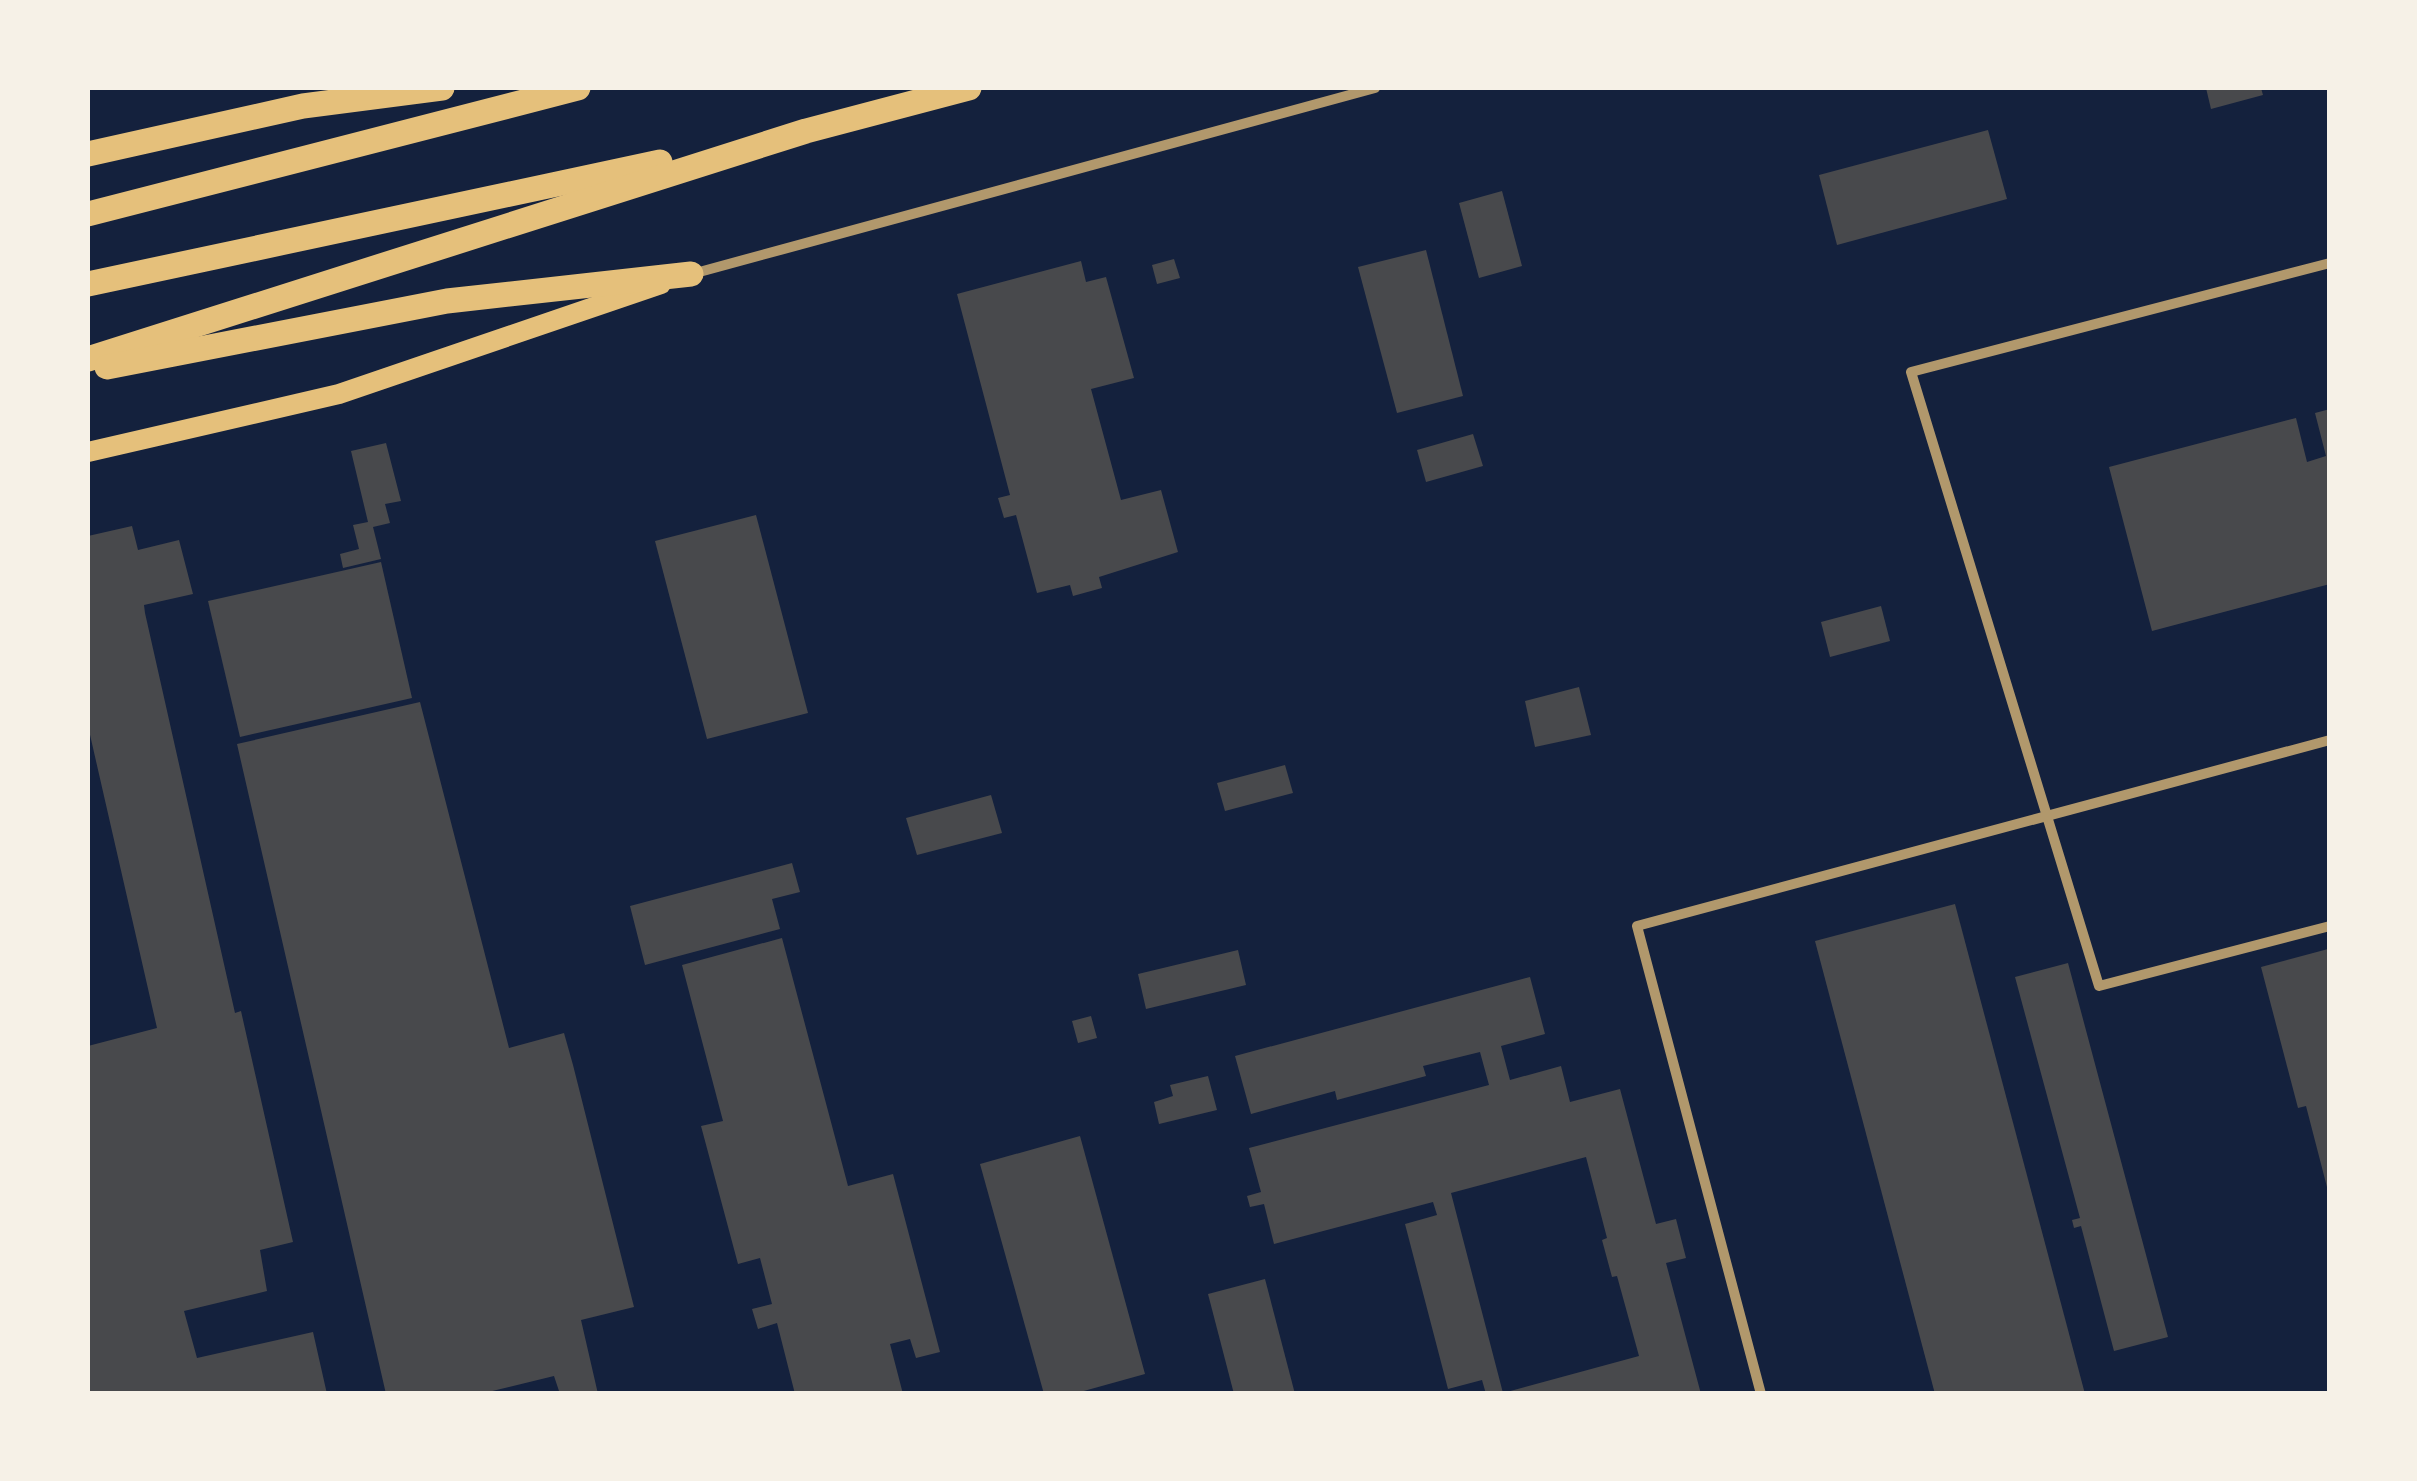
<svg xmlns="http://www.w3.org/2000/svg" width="2417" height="1481" font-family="Barlow,sans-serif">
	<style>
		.building { fill: #48494c }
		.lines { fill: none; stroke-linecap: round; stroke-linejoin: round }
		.minor { stroke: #b1986c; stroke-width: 10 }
		.secondary { stroke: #e5c07b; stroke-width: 20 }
		.primary { stroke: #e5c07b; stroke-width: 25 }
	</style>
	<rect width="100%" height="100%" fill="#14213d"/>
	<!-- building -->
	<g class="building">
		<polygon points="2206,88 2261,88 2263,95 2211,109"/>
		<polygon points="1988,130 2007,199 1837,245 1819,175"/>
		<polygon points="1502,191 1522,266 1479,278 1459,203"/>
		<polygon points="1426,250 1463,396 1397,413 1358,267"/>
		<polygon points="1174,259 1180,278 1157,284 1152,265"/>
		<polygon points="1081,261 1086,282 1106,277 1134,378 1091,389 1121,500 1161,490 1178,552 1099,577 1102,588 1073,596 1070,585 1037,593 1016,515 1004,518 998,498 1010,495 957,294"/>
		<polygon points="2330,409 2330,584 2152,631 2109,467 2296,418 2307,462 2326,456 2315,413"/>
		<polygon points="1473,434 1483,466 1426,482 1417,450"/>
		<polygon points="386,443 401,501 385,504 390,523 373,527 381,559 343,568 340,554 359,549 353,525 368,522 351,451"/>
		<polygon points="756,515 808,713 707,739 655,541"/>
		<polygon points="132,526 138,550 179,540 193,594 144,605 145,613 235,1013 241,1011 293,1242 260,1250 267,1291 184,1311 197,1358 313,1332 327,1394 88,1394 88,1046 157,1028 88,726 88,536"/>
		<polygon points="381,562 412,698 240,737 208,601"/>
		<polygon points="1881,606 1890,641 1830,657 1821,622"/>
		<polygon points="1579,687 1591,735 1535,747 1525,701"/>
		<polygon points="420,702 509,1048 564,1033 573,1065 634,1307 581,1320 598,1394 560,1394 554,1376 480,1394 386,1394 237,744"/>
		<polygon points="1285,765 1293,793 1225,811 1217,783"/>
		<polygon points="991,795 1002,833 917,855 906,818"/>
		<polygon points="792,863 800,892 772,899 780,929 645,965 630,906"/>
		<polygon points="1955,904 2085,1394 1935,1394 1815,941"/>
		<polygon points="782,938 848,1186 893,1174 940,1352 916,1358 910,1339 890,1344 903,1394 795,1394 777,1323 758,1329 752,1309 772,1304 760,1258 738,1264 701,1126 723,1121 682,965"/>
		<polygon points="2328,949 2330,956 2328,1191 2306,1106 2298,1108 2261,967"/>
		<polygon points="1238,950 1246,985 1146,1009 1138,974"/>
		<polygon points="2068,963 2168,1337 2114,1351 2081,1226 2074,1228 2072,1220 2080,1218 2015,977"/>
		<polygon points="1530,977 1545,1034 1501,1046 1510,1080 1561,1066 1570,1102 1620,1089 1656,1224 1676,1219 1686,1258 1666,1263 1701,1394 1503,1393 1639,1356 1617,1276 1612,1277 1602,1240 1607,1238 1586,1157 1451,1193 1503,1393 1486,1394 1482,1380 1448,1389 1405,1224 1437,1215 1433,1202 1274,1244 1264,1204 1250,1207 1247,1196 1261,1192 1249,1148 1489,1085 1480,1052 1423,1066 1426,1076 1337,1100 1335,1091 1251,1114 1235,1056"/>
		<polygon points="1091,1016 1097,1038 1078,1043 1072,1021"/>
		<polygon points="1208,1076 1217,1110 1159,1124 1154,1102 1173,1096 1170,1085"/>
		<polygon points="1080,1136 1145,1374 1073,1394 1044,1394 980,1164"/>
		<polygon points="1265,1279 1295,1394 1234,1394 1208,1294"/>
	</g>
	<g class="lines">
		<!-- minor -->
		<g class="minor">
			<polyline points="2330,263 1911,372 2099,986 2330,926"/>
			<polyline points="692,274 1375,88"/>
			<polyline points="1761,1394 1637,926 2330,740"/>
		</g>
		<!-- secondary -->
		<polyline class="secondary" points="88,452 339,394 661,284"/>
		<!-- primary -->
		<g class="primary">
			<polyline points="88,154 303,106 442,88"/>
			<polyline points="88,214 578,88"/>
			<polyline points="88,284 660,162"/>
			<polyline points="88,359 806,131 969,88"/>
			<polyline points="107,367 447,301 691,274"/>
		</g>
	</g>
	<!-- border -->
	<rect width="2417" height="1481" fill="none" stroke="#f6f1e7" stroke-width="180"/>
</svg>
